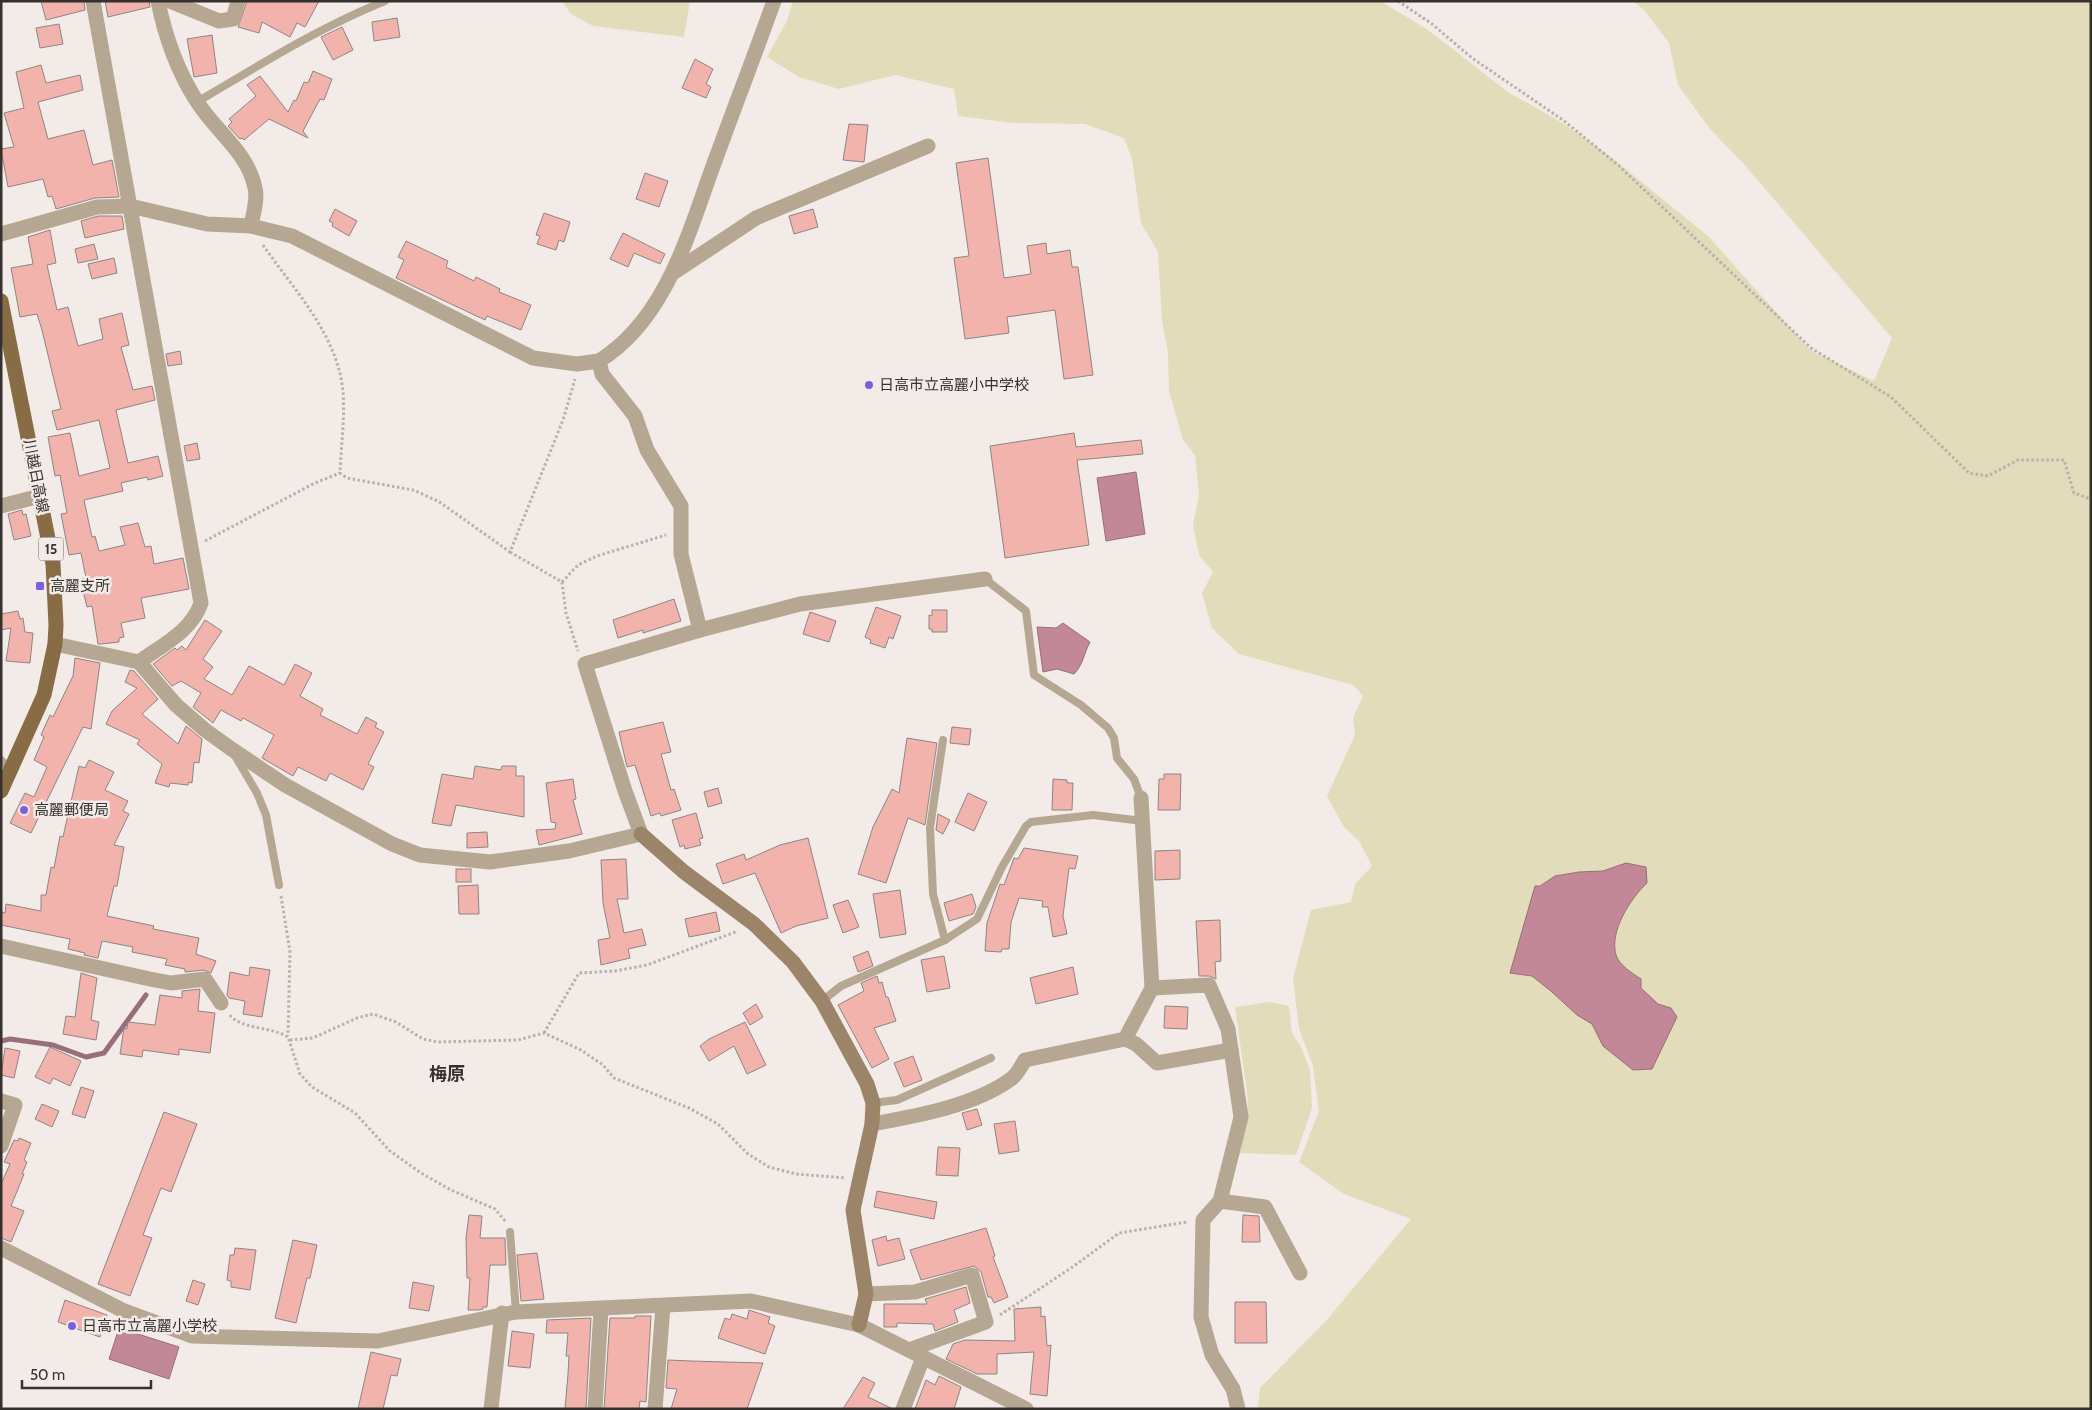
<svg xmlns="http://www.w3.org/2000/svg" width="2092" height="1410" font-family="Cabin,'Noto Sans JP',sans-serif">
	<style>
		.green { fill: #e3dcba }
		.water { fill: #c38898; stroke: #986e78 }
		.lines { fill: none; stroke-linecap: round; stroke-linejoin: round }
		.stream { stroke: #986e78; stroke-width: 5 }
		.building { fill: #f2b3ad; stroke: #8e8584 }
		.path { stroke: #b7b0ad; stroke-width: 3; stroke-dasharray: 2.5 2.5; stroke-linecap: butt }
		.lane { stroke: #b6a793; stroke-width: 8 }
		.street { stroke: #b6a793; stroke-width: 15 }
		.secondary { stroke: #9b8467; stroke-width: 15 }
		.primary { stroke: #886c46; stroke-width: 15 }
		.poi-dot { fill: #7a61db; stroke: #f3ebe7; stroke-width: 2 }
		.labels { text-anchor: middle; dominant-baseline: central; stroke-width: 5; stroke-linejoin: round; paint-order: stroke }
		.shield { fill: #f3ebe7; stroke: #6d6966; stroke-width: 1 }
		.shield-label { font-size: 14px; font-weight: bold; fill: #34312f }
		.poi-label { font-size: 15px; fill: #34312f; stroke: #f3ebe7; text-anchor: start }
		.street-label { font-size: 15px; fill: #34312f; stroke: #f3ebe7 }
		.quarter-label { font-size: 18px; font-weight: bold; fill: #34312f; stroke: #f3ebe7 }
	</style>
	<rect width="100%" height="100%" fill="#f3ebe7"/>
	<!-- green -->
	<g class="green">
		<polygon points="562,1 690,1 684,37 593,26 571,14"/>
		<polygon points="793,1 1380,1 1428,30 1508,92 1561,122 1607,154 1708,236 1810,350 1874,381 1892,338 1744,164 1710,129 1678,85 1669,43 1644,10 1633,1 2091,1 2091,1409 1258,1409 1260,1388 1325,1322 1411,1219 1344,1194 1299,1162 1319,1111 1313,1066 1299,1029 1293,978 1311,910 1351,902 1355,884 1372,866 1359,841 1344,827 1327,796 1355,735 1353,718 1363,696 1353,685 1239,654 1212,628 1202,593 1213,572 1199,555 1193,525 1199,495 1195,455 1183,440 1169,391 1168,353 1162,320 1158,252 1141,223 1132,159 1124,138 1085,124 1013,123 958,116 954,89 895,75 839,89 799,77 767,57 787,21"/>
		<polygon points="1270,1002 1289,1006 1292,1033 1301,1047 1310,1070 1312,1108 1296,1155 1240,1153 1246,1122 1248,1100 1235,1007"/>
	</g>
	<!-- water -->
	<g class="water">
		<polygon points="1136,472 1145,534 1106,541 1097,478"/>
		<path d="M1063,623L1090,642C1084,653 1083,665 1074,674L1057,669L1043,672L1037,627L1056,628Z"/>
		<path d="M1626,863L1646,867L1647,883C1631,898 1609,931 1616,955C1619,965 1632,973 1641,979V988L1658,1004L1671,1008L1677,1017L1652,1069L1633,1070L1603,1046L1592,1024L1577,1015L1552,992L1532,976L1510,973L1535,886H1540L1555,876L1579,872L1603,871Z"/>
		<polygon points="119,1328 179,1347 169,1379 109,1359"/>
	</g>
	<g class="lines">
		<!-- stream -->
		<polyline class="stream" points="1,1041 10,1039 53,1045 86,1057 104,1053 146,995"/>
	</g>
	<!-- building -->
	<g class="building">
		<polygon points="41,1 84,1 85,10 46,20"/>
		<polygon points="105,1 149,1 150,7 108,17"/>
		<polygon points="247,1 319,1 305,27 297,23 290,37 262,22 259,33 238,27"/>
		<polygon points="397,18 400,37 374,41 372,22"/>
		<polygon points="59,24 63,44 40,48 36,28"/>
		<polygon points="342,27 353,50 333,60 321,37"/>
		<polygon points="212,35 217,73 194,77 187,39"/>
		<polygon points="695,59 713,69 706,84 711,87 706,98 682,88"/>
		<polygon points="41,65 46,83 80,75 83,90 38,102 48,139 84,130 93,165 112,160 119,197 95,198 56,209 52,196 48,197 43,179 8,187 1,149 14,147 4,113 24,108 16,72"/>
		<polygon points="313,71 332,79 324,100 320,99 303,131 308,138 269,119 244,140 242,138 240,139 228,126 232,122 229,119 256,96 247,85 260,76 288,112 294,100 296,101 304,82 308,83"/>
		<polygon points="849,124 868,125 864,162 843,160"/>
		<polygon points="988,158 1004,278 1031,274 1027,246 1046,243 1047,254 1070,250 1072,267 1078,267 1093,375 1064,379 1055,310 1007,317 1009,333 965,339 954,258 969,256 956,163"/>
		<polygon points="645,173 668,181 659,207 636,199"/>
		<polygon points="335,209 357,221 349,236 332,226 333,223 329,221"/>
		<polygon points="813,209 818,227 794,234 789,216"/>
		<polygon points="544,213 570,222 564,242 559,240 556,250 537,244 540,236 536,235"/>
		<polygon points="98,216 122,216 124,229 85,238 81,221"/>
		<polygon points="50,230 56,263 47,265 57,310 68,307 78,346 103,339 99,319 122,313 129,345 121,347 133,390 152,386 155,400 116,410 128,463 158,456 163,476 148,480 147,477 121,483 123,491 84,500 92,537 95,536 99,551 125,545 120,527 138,523 145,547 151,546 154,564 183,558 189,589 141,598 145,618 121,623 124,637 119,638 119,642 101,644 98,644 92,606 87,607 80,579 86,578 81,553 69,555 61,514 67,513 60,475 55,476 48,437 70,433 79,476 110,468 99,420 57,430 52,411 61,409 42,330 37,314 20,317 11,268 33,264 28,237"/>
		<polygon points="623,233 665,254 660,264 634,253 628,267 610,259"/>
		<polygon points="406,241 448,261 446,267 474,281 476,277 500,289 499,292 531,305 521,330 487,316 485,320 396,278 404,260 398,257"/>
		<polygon points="94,244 98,259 78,263 75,249"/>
		<polygon points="114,258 117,273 92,279 88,264"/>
		<polygon points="180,351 182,364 168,366 166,354"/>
		<polygon points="1074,433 1076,447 1141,440 1143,454 1077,460 1089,545 1005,558 990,446"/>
		<polygon points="197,443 200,459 187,461 184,446"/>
		<polygon points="22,510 23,515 26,514 31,536 14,540 8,514"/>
		<polygon points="674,599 681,621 643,633 643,630 618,638 613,620"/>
		<polygon points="876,607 901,616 893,639 889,637 885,648 870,643 871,640 865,637"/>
		<polygon points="932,610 947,610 947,632 932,632 932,629 929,629 929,615 932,616"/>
		<polygon points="18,611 20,619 23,618 25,632 33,633 30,663 6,661 11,628 1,630 1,614"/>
		<polygon points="810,612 836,621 829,642 803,634"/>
		<polygon points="205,620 222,631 203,659 213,667 204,679 232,695 249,666 284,685 295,664 312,673 300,696 323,709 320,715 357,734 366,717 377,723 375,727 384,732 368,764 374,767 363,790 330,773 326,781 298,767 293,776 262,758 274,735 243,718 241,721 221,710 213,723 193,707 201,693 181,681 172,686 153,664 175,648 177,650 182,646 186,650"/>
		<polygon points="75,658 100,663 91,729 83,727 31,833 10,823 25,793 34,797 47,767 34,760 44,737 41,735 50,715 53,717 73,676"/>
		<polygon points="130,670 134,671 158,699 142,714 178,744 186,726 202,739 199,763 194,762 192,783 189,782 188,785 170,783 169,787 155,783 162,764 137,744 140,740 106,724 112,711 137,688 125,682"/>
		<polygon points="663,722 671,752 661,754 671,790 674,789 681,810 661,816 660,813 651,816 635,765 627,767 619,732"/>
		<polygon points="952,727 971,729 969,745 950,743"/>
		<polygon points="907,738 937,743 925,825 908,818 886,883 858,874 873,827 892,789 899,793"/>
		<polygon points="89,760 114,772 105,790 128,801 123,811 129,814 114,845 124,847 117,886 114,886 107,916 154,926 153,929 199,938 196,954 216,961 211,973 204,970 185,972 185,969 165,965 167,959 132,952 133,947 102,941 98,958 84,955 85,953 68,949 70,939 1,925 1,912 5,913 6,904 41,911 41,895 46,895 51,867 54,868 60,836 63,837 79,766 85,768"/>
		<polygon points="475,766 501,770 502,766 516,766 516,776 524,776 524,817 456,805 451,826 432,823 442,774 473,779"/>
		<polygon points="1164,774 1181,774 1180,810 1158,810 1159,779 1164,779"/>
		<polygon points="573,779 576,799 573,800 582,834 539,845 536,830 555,829 556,823 551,822 546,783"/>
		<polygon points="1053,779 1067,780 1067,783 1073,783 1072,810 1052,810"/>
		<polygon points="718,788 722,803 708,807 704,792"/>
		<polygon points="968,793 987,802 974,831 955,822"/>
		<polygon points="696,813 703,838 699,839 701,845 685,849 684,845 680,847 672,820"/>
		<polygon points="938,814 950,820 943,834 936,830"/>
		<polygon points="487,832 488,847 467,848 467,833"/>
		<polygon points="808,838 828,918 796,926 781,933 755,873 723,884 716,864 744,854 746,860 780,845"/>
		<polygon points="1024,848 1078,856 1075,869 1069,868 1063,916 1067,934 1053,937 1048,907 1042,907 1043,901 1019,898 1011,922 1009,949 1002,949 1001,952 985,951 987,923 1000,884 1004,885 1014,858 1018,859"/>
		<polygon points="1180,850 1180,879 1155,880 1155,851"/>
		<polygon points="626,859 628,899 617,899 624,933 642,929 646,945 628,949 630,958 601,965 598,940 610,938 603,903 601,860"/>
		<rect x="456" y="869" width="15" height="13"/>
		<polygon points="478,885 479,914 459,914 458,886"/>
		<polygon points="900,890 906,934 880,938 873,894"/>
		<polygon points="972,894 976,907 973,914 949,921 944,903"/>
		<polygon points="848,900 859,927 843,933 833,905"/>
		<polygon points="716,912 720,931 689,937 685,919"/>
		<polygon points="1220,920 1221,961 1215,962 1216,979 1209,976 1199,976 1196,921"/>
		<polygon points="868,951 873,966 858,972 853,957"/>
		<polygon points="944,956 950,988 927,992 921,960"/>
		<polygon points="250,967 270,970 262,1017 243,1014 245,1001 229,998 227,995 230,972 249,976"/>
		<polygon points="1073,967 1078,994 1036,1004 1030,978"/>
		<polygon points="81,973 97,978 91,1020 99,1022 96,1040 63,1034 66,1016 75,1017"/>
		<polygon points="877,976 879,983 882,982 886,997 888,997 896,1021 874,1028 889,1059 872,1068 838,1005 864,991 861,983"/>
		<polygon points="200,989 198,1011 215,1013 210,1053 179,1049 179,1055 143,1050 142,1057 120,1054 124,1028 127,1029 128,1022 155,1025 160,995 182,998 182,991"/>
		<polygon points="756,1004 763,1017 750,1025 743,1013"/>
		<polygon points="1165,1006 1188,1007 1187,1029 1164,1028"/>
		<polygon points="745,1022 766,1065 747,1074 734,1046 709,1061 700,1046 709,1039"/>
		<polygon points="50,1047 81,1061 70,1086 53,1078 50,1084 35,1077"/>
		<polygon points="5,1048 20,1051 14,1078 1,1075"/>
		<polygon points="913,1056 922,1080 904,1087 894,1063"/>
		<polygon points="81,1087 94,1091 85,1118 72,1114"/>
		<polygon points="42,1104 59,1111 52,1127 35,1119"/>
		<polygon points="977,1109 982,1125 967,1130 962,1113"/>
		<polygon points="164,1112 197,1124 171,1192 161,1188 143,1235 152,1238 130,1296 98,1284"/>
		<polygon points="1015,1121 1019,1151 999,1154 994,1124"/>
		<polygon points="19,1138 31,1143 24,1160 27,1162 22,1174 24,1174 11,1206 24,1211 11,1242 1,1238 1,1184 10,1164 4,1162 14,1140 18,1141"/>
		<polygon points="938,1147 960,1148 958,1176 936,1175"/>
		<polygon points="877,1191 937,1202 934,1219 874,1207"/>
		<polygon points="469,1215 482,1216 480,1238 505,1238 506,1265 490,1265 487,1307 483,1307 483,1309 478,1310 468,1310 470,1278 467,1278 466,1238"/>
		<polygon points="1243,1215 1259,1216 1260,1242 1242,1242"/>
		<polygon points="986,1228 995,1256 993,1257 1008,1297 994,1303 991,1297 988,1297 981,1272 974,1266 921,1280 910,1250"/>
		<polygon points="886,1236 887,1241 899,1238 905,1259 878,1266 872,1240"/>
		<polygon points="293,1240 317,1245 310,1278 307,1278 296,1323 275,1318"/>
		<polygon points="235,1248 256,1250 250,1290 231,1287 231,1281 227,1280 230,1255 234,1255"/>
		<polygon points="537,1253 544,1299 521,1301 517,1255"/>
		<polygon points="193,1280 205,1284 198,1305 186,1301"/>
		<polygon points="413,1282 434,1286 429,1311 409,1308"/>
		<polygon points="966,1287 970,1303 954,1310 958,1322 935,1331 933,1324 897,1323 897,1327 884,1327 884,1304 927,1304 925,1299"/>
		<polygon points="65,1300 107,1315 100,1337 58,1322"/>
		<polygon points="1235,1302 1266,1302 1267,1343 1235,1343"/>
		<polygon points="1041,1307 1041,1317 1045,1316 1047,1346 1051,1345 1047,1396 1030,1394 1034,1352 997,1354 997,1374 977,1374 946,1359 953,1344 965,1340 1015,1341 1014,1309"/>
		<polygon points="749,1310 770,1317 768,1323 775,1326 765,1354 718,1338 725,1318 730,1320 732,1314 747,1319"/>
		<polygon points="635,1316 651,1316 646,1402 640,1401 639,1409 604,1409 610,1318 635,1318"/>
		<polygon points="591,1318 586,1409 565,1409 568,1374 569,1356 566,1356 568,1333 546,1333 547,1320"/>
		<polygon points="512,1331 534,1334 530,1368 508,1366"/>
		<polygon points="371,1352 401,1359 397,1376 391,1375 383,1409 358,1409"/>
		<polygon points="668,1360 691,1361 763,1363 747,1409 671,1409 677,1389 666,1388"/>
		<polygon points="939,1376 961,1387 954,1409 915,1409 926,1380 935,1385"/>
		<polygon points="863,1377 875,1383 868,1397 893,1409 843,1409"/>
	</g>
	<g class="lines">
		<!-- path -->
		<g class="path">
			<polyline points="1398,1 1432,24 1472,58 1563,120 1618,165 1811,348 1891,397 1969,473 1988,476 2018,460 2064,460 2074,493 2091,499"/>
			<path d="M263,245C294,290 338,335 343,392C345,419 341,446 340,473L347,478L413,490L438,501L510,552L563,420L575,379"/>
			<polyline points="205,541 315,483 340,473"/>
			<polyline points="510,552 562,582 566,613 578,651"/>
			<polyline points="562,582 578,565 597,556 666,535"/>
			<polyline points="281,896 290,952 288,1036"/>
			<path d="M230,1015C240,1029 273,1027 288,1037L300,1074L312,1087L355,1113L390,1151L421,1173L451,1190L495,1209L506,1222"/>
			<polyline points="544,1033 579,973 615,971 647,965 738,931"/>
			<polyline points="290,1040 313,1038 357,1018 373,1014 396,1022 423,1039 438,1042 518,1040 544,1033 581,1050 603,1065 614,1078 689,1108 718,1124 748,1154 769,1167 796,1174 846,1178"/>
			<polyline points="1000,1315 1074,1266 1119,1233 1187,1222"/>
		</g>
		<!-- lane -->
		<g class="lane">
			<path d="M197,102C258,66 318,28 385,1"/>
			<polyline points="985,579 1026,611 1034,675 1081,705 1108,728 1114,738 1117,758 1134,779 1141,798"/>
			<polyline points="943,740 930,828 933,894 945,940"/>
			<polyline points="234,754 257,793 266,815 279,885"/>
			<polyline points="1,760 11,770"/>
			<polyline points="822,1001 841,986 945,940 977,919 1002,867 1026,826 1031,822 1093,815 1143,821"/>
			<polyline points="873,1103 897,1100 991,1058"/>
			<polyline points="510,1232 516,1312"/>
		</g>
		<!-- street -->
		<g class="street">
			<path d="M93,1L201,603C192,631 161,646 139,662"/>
			<path d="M158,1C165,36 177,70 196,100C214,130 248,152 255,188C258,199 253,214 251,226"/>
			<polyline points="170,1 219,21 233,19 238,1"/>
			<polyline points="1,234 97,207 130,206 207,224 251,226 292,236 533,358 577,364 599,361"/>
			<polyline points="673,273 756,218 928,146"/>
			<polyline points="1,506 40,496"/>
			<path d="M700,630L681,554V506L647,450L635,416L602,374L599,361C668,318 689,230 716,158C735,106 755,54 774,1"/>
			<polyline points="55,644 139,662 176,705 205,730 230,748 285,785 392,844 420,855 490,862 569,851 641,834 625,791 585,664 700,630 800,604 985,579"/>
			<polyline points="1,946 150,979 171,983 205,979 221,1003"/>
			<polyline points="1152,988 1209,985 1228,1029 1241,1117 1220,1201 1203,1220 1201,1317 1212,1355 1233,1389 1238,1409"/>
			<polyline points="1125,1039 1136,1044 1157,1063 1231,1050"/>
			<polyline points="1,1101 15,1105 1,1146"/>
			<path d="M872,1124C916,1116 974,1106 1011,1079C1017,1075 1021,1066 1025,1060L1125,1039L1152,988L1141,798"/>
			<polyline points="1220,1201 1265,1207 1300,1273"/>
			<polyline points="1,1248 122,1310 192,1336 378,1341 516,1312 751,1301 859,1325 1026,1409"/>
			<polyline points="866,1294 915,1292 972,1275 986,1322 909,1350"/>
			<polyline points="491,1409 502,1313"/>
			<polyline points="595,1409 601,1309"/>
			<polyline points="655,1409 663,1306"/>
			<polyline points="903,1409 923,1358"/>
		</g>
		<!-- secondary -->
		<polyline class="secondary" points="641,834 684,872 754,924 793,962 822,1001 867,1084 873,1103 872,1124 853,1210 866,1294 859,1325"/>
		<!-- primary -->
		<polyline class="primary" points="1,301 53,564 56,625 55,644 44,695 1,791"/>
	</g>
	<!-- markers -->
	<g class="poi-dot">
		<circle cx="869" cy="385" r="5"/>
		<rect x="35" y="581" width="10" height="10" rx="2.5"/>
		<circle cx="24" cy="810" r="5"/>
		<circle cx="72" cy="1326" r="5"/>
	</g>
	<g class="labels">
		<!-- shield labels -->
		<rect class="shield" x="38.5" y="537.5" width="25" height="23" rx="4"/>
		<g class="shield-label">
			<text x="51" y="549">15</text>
		</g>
		<!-- poi labels -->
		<g class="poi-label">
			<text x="879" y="385">日高市立高麗小中学校</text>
			<text x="50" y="586">高麗支所</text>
			<text x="34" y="810">高麗郵便局</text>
			<text x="82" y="1326">日高市立高麗小学校</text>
		</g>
		<!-- street labels -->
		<g class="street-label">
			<text transform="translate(36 476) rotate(79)">川越日高線</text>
		</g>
		<!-- quarter labels -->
		<g class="quarter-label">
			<text x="447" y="1074">梅原</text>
		</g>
	</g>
	<!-- border -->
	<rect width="2092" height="1410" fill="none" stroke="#34312f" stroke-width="5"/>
	<!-- scale -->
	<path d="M22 1380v8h129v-8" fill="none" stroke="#34312f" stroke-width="2.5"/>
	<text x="30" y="1380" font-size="15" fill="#34312f" stroke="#f3ebe7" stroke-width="4" paint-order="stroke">50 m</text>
</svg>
